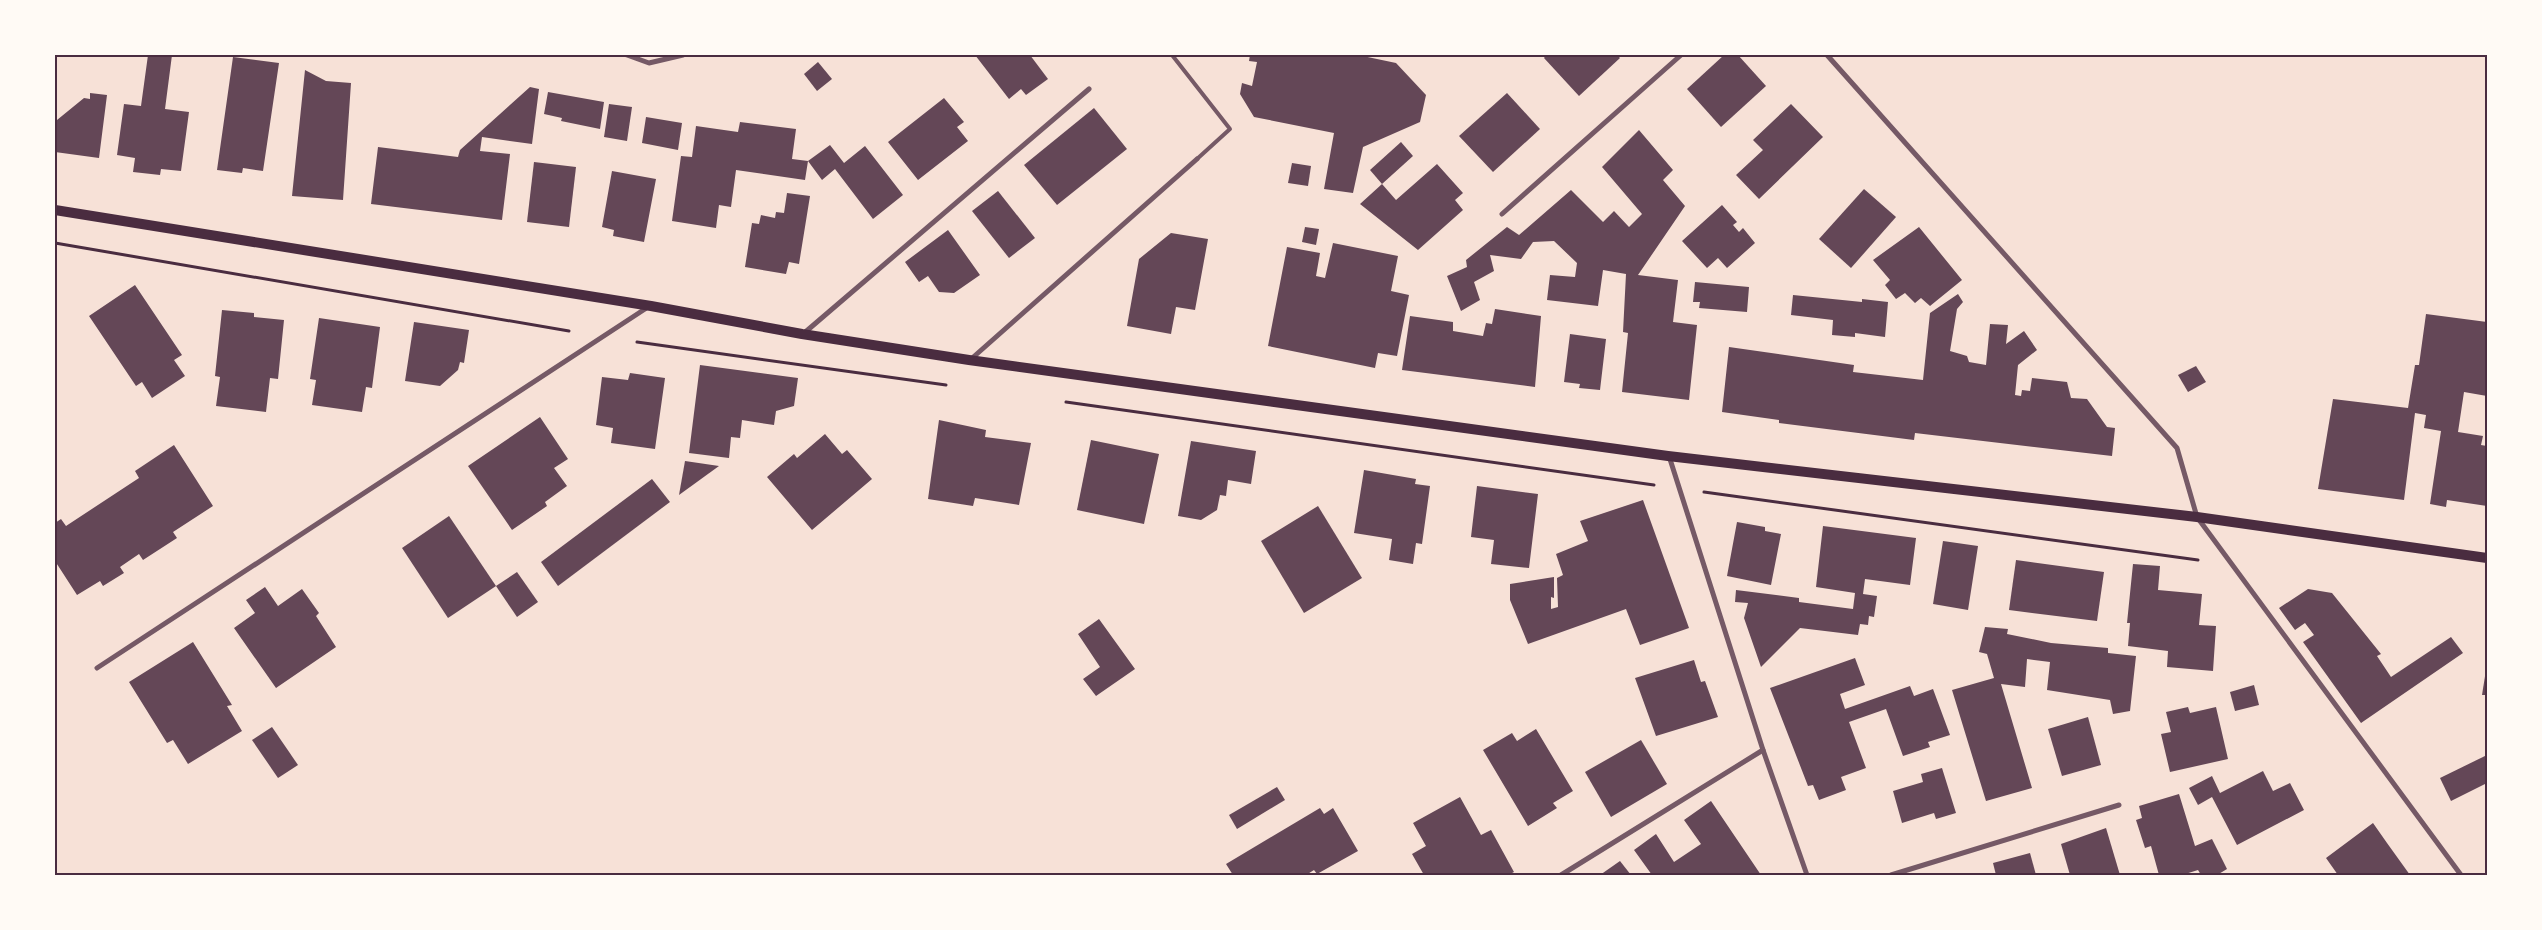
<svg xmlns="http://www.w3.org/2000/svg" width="2542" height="930" font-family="'Exo 2',sans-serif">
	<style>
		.building { fill: #644757 }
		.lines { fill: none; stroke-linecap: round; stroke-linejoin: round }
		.path { stroke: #4a2c40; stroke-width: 3 }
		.service { stroke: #755966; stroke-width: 4 }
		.minor { stroke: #755966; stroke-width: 5 }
		.secondary { stroke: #4a2c40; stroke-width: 10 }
		.neatline { fill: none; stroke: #4a2c40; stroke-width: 2 }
	</style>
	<rect width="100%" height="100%" fill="#f7e1d7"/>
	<!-- building -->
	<g class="building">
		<polygon points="148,55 172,55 165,109 189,112 181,171 161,169 160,175 133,172 135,158 117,155 124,104 141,106"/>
		<polygon points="975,55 1030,55 1048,79 1026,95 1021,89 1009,99"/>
		<polygon points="1250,55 1358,55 1396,63 1426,95 1420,122 1363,147 1353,193 1324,189 1334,133 1254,117 1240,94 1242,83 1252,86 1257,62 1249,61"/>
		<polygon points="1546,55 1617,55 1620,58 1579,96 1544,58"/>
		<polygon points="1724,55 1738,55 1766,86 1721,127 1687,89"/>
		<polygon points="233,57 279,63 263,171 243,168 242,173 217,170"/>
		<polygon points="818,62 832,79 817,91 804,74"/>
		<polygon points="305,70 326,81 351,83 343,200 292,196"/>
		<polygon points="530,87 539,89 532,144 482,137 480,151 510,154 502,220 371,204 378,147 458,157 460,150"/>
		<polygon points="548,92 604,102 600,129 561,121 562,118 544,114"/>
		<polygon points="90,93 107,95 99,158 55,152 57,120 84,98 90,99"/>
		<polygon points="1507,93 1540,129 1493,172 1459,136"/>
		<polygon points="944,98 964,122 957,127 968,141 918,180 888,142"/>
		<polygon points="609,104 632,107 627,141 604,137"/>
		<polygon points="1791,104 1823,137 1759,199 1736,175 1763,150 1753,140"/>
		<polygon points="1094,108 1127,149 1057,205 1024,165"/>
		<polygon points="646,117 682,123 678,150 642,143"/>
		<polygon points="740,122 796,129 792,159 808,161 830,145 844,163 865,146 903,195 873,219 835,169 822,180 808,161 805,180 736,170 731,207 719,205 716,228 672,221 681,156 692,157 696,126 738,132"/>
		<polygon points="1639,130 1673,170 1663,180 1685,206 1638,275 1678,280 1673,322 1697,325 1689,400 1622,392 1628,333 1623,332 1626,274 1603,270 1598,306 1547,300 1550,275 1575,277 1577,263 1554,241 1533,242 1521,259 1490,255 1494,271 1474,282 1480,300 1461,311 1447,276 1467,267 1466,260 1507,227 1519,235 1571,190 1603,222 1614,211 1629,227 1642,214 1602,167"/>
		<polygon points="1401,142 1413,156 1382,184 1370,170"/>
		<polygon points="534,162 576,167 569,227 527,222"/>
		<polygon points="1292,163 1311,166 1308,186 1288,183"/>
		<polygon points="1437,164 1463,193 1455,200 1463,210 1418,250 1360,204 1382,184 1396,200"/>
		<polygon points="612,171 656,179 644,242 613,236 614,230 602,227"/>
		<polygon points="1864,189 1896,217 1851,268 1819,239"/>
		<polygon points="998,191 1035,238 1009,258 972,211"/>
		<polygon points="787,193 810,196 799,264 789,262 786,274 745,267 752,223 759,224 761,215 775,218 776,212 784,213"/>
		<polygon points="1722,205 1737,222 1733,225 1739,232 1743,228 1755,243 1727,268 1718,258 1707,268 1682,241"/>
		<polygon points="1305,227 1319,229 1316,245 1302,242"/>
		<polygon points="1919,227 1962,280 1930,306 1921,298 1915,303 1905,293 1896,299 1885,285 1890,280 1873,260"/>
		<polygon points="948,230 980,275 954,293 939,292 928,276 919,282 905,262"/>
		<polygon points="1171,233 1208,239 1195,310 1176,307 1171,334 1127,326 1139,259"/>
		<polygon points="1333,243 1398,256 1391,291 1409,295 1397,356 1378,353 1375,368 1268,346 1287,247 1320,253 1316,276 1325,278"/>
		<polygon points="1695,282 1749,287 1747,312 1699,308 1700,302 1693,302"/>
		<polygon points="135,285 182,355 174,360 185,376 152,398 142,382 136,386 89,316"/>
		<polygon points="1958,294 1963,302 1957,309 1950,351 1967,356 1969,362 1986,365 1990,324 2008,325 2006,344 2024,331 2037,350 2018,365 2015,395 2021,396 2022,390 2030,391 2032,378 2067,382 2071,398 2087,399 2107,427 2115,428 2112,456 1915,433 1914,440 1779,423 1779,420 1722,412 1729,347 1854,365 1853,372 1923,380 1930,313"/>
		<polygon points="1793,295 1862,302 1862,299 1888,302 1885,337 1855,333 1855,337 1832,335 1833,320 1791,315"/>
		<polygon points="1495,309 1541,316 1535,387 1402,370 1410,316 1453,322 1453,331 1483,336 1486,323 1492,324"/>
		<polygon points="222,310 254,313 254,317 284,320 278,379 270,378 266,412 216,406 220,377 215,376"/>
		<polygon points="2426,314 2487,322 2487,396 2464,392 2458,432 2483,436 2481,445 2487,446 2487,506 2447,500 2446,507 2430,504 2441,431 2424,428 2426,415 2415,413 2404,500 2318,489 2333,399 2408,408 2415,365 2419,365"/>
		<polygon points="319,318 380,327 372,388 366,387 362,412 312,405 316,380 310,379"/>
		<polygon points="414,322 469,330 464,363 460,362 458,370 440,386 405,381"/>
		<polygon points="1570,334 1606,339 1600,390 1579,388 1580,384 1564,382"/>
		<polygon points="700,365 798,378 794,406 776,411 774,425 742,420 740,438 731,437 729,458 689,453"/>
		<polygon points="2196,366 2206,382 2188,392 2178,375"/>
		<polygon points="630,373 665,378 655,449 611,443 613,428 596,425 602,377 628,380"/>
		<polygon points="540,417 568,459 554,468 567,486 545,502 547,506 512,530 468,466"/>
		<polygon points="939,420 986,430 985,437 1031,443 1019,505 975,498 973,506 928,499"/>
		<polygon points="825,434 842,454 847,450 872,479 812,530 767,477 794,454 797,458"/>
		<polygon points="1091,440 1159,454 1144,524 1077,510"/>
		<polygon points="1191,441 1256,451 1251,484 1228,480 1226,496 1220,495 1217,510 1201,520 1178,516"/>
		<polygon points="174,445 213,506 173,532 177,538 143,560 139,554 120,567 124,573 103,586 100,581 77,595 55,561 55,523 61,519 66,526 139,478 135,471"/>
		<polygon points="685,461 719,466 679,495"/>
		<polygon points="1364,470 1416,479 1415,484 1430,486 1422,544 1416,543 1413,564 1389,560 1392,539 1354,533"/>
		<polygon points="652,479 670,502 558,586 541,562"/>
		<polygon points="1477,486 1538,494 1529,568 1491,564 1494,540 1471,537"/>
		<polygon points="1643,500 1689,628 1640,645 1626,609 1528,644 1510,600 1510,584 1554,577 1554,598 1551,597 1551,609 1558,607 1557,578 1563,575 1556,554 1588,541 1580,521"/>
		<polygon points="1318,506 1362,578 1304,613 1261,541"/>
		<polygon points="449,516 496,586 448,618 402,548"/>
		<polygon points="1737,522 1765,527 1765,531 1781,534 1771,585 1727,576"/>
		<polygon points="1823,526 1916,538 1910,585 1865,579 1863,594 1877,596 1874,617 1869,616 1868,625 1860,624 1858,635 1800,628 1761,667 1744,618 1748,603 1735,602 1736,590 1799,598 1799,602 1853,609 1855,593 1816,587"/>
		<polygon points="1943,541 1978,546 1968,610 1933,604"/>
		<polygon points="2016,560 2104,572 2097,621 2009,610"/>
		<polygon points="2133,564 2160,566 2158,590 2202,594 2199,625 2216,626 2213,671 2167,667 2168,651 2128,646 2130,623 2127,623"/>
		<polygon points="517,572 538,602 517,617 496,586"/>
		<polygon points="265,587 278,606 302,589 319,613 316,616 336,647 276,688 234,628 255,613 246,600"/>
		<polygon points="2308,589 2332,593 2381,654 2377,656 2391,677 2451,637 2463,653 2361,723 2303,642 2314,635 2305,623 2295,630 2279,608"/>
		<polygon points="1099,619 1135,669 1096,696 1083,679 1100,667 1078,634"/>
		<polygon points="1985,627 2008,629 2007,634 2051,643 2108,648 2108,653 2136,656 2130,711 2113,714 2110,700 2047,690 2050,662 2027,659 2025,687 2001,684 2032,788 1986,801 1952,690 1994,678 1987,654 1979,652"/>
		<polygon points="193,642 232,705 227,706 242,731 188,764 173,740 167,743 129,682"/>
		<polygon points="1855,658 1865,685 1840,694 1845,709 1910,686 1914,696 1933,689 1950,735 1928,742 1930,747 1903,756 1886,709 1849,722 1866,768 1841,777 1846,790 1819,800 1813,785 1808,786 1770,688"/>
		<polygon points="1694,660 1701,682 1705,681 1718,717 1656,736 1635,678"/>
		<polygon points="2486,670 2487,695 2482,695"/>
		<polygon points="2254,685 2259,705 2235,711 2230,692"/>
		<polygon points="2188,707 2190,713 2216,707 2228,759 2170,772 2161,734 2171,732 2166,712"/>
		<polygon points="2088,717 2101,765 2062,776 2048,729"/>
		<polygon points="272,727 298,765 278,778 252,740"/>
		<polygon points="1536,729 1573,791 1553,803 1557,808 1528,826 1483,750 1512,733 1517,741"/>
		<polygon points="1641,740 1667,784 1611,817 1585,772"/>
		<polygon points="2487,755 2487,783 2451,801 2440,778"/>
		<polygon points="1942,768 1956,813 1936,819 1934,813 1902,823 1893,791 1923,782 1921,774"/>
		<polygon points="2263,771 2273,791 2290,783 2304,810 2237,845 2212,797 2198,805 2189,788 2212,776 2220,793"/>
		<polygon points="1277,787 1285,800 1237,829 1229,815"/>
		<polygon points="2179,794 2195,846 2212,839 2227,869 2217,875 2201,875 2198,870 2182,875 2159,875 2151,846 2145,848 2136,820 2142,818 2139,806"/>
		<polygon points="1460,797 1481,835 1491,830 1514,872 1508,875 1424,875 1412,854 1426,846 1413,823"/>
		<polygon points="1711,801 1761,875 1652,875 1634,850 1656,834 1674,862 1701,844 1684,820"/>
		<polygon points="1320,808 1324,814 1333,808 1358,851 1317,874 1314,870 1306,875 1233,875 1226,864"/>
		<polygon points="2373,823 2387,843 2410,875 2338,875 2326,858"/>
		<polygon points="2106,828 2120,875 2070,875 2061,844"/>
		<polygon points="2030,853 2036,875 1996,875 1993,863"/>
		<polygon points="1620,861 1631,875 1600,875"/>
	</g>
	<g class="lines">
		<!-- path -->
		<g class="path">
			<polyline points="55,243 569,331"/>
			<polyline points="637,342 946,385"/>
			<polyline points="1066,402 1654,485"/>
			<polyline points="1704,492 2198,560"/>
		</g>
		<!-- service -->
		<polyline class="service" points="1172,55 1230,129 1197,159"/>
		<!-- minor -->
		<g class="minor">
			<polyline points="627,55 649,63 683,55"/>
			<polyline points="1827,55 2177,448 2197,517 2461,875"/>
			<polyline points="1502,214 1681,55"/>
			<polyline points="803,334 1089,89"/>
			<polyline points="970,360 1197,159"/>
			<polyline points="1669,456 1763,750 1807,875"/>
			<polyline points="97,668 648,307"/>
			<polyline points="1561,875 1763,750"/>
			<polyline points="1891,875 2119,805"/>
		</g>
		<!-- secondary -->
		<polyline class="secondary" points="55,210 651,306 802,334 969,360 1668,456 2197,517 2487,558"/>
	</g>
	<!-- border -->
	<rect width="2542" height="930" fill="none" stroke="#fffaf5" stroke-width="112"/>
	<rect x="56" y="56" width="2430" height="818" class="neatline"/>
</svg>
